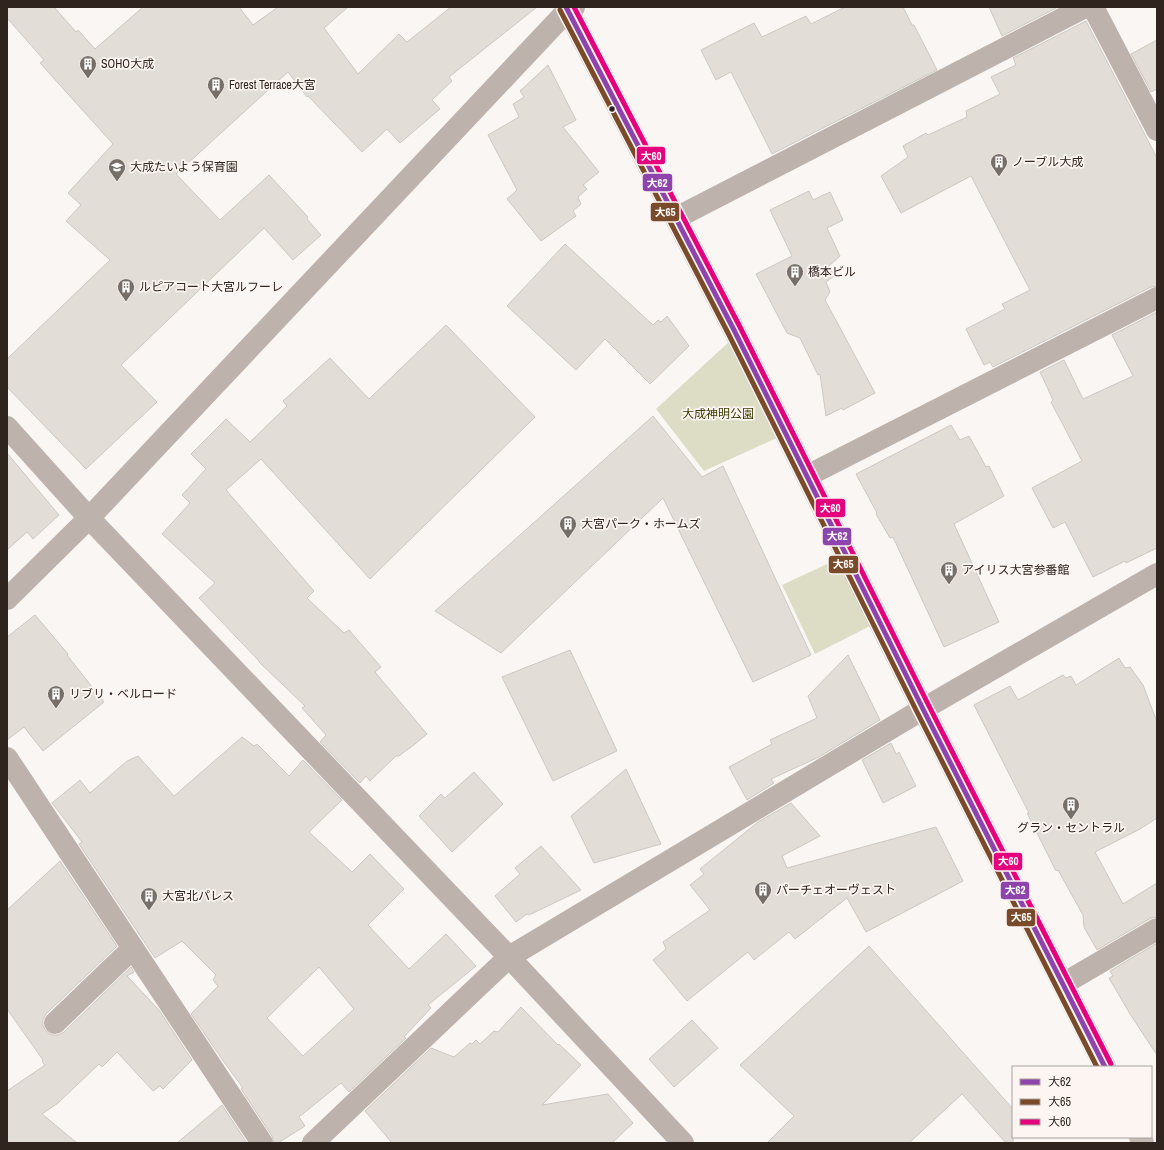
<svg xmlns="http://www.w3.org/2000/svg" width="1164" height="1150" font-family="'Archivo Narrow','Noto Sans JP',sans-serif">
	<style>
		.green { fill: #dcddc4 }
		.building { fill: #e2ddd7; stroke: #cdc8c2; fill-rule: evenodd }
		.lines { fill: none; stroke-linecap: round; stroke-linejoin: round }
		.minor { stroke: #beb2ad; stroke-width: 22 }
		.highway { stroke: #c3bab4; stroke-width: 22 }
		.bus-1-casing { stroke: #fcf5f2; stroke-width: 8 }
		.bus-2-casing { stroke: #fcf5f2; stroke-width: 8 }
		.bus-3-casing { stroke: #fcf5f2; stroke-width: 8 }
		.bus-1 { stroke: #8e44ad; stroke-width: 5 }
		.bus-2 { stroke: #7a4b2a; stroke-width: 5 }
		.bus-3 { stroke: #e5007d; stroke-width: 5 }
		.bus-dot { fill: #2f241e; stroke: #fcf5f2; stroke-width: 1.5 }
		.labels { text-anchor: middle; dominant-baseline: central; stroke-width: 3.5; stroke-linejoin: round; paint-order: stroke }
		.poi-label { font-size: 12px; fill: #2f241e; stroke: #fcf5f2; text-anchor: start }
		.park-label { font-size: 12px; fill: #383b00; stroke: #fcf5f2 }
		.line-badge { stroke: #fcf5f2; stroke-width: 1.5 }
		.badge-label { font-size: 11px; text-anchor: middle; font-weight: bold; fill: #fff }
	</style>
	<rect width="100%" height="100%" fill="#faf6f4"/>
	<!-- green -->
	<g class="green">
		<polygon points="731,340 781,436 704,471 656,409"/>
		<polygon points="842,557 874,624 815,654 782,585"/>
	</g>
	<!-- building -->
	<g class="building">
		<polygon points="7,7 54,7 76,32 78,30 95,49 143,7 239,7 253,25 278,7 348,7 324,28 358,74 399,34 407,42 451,7 537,7 449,77 452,81 432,100 440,109 400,143 387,129 362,152 308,96 307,97 288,72 176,174 220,220 269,175 308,217 307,219 321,235 293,260 264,228 121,365 157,402 86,469 7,387 7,359 110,260 66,221 81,205 68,193 113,144 40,63 44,60 7,18"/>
		<polygon points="845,7 903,7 912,25 914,25 937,70 772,154 731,72 716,80 701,50 754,23 762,37 806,16 811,24"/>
		<polygon points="989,7 1058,7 1002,36"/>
		<polygon points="1086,21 1157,158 1157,286 1151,287 993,367 990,362 984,365 966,329 1005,309 1002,304 1030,290 971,176 901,213 881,176 908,157 903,146 926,133 928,135 967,117 966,111 1000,94 991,77 1016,65 1013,58"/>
		<polygon points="1157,40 1157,89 1151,92 1131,54"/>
		<polygon points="548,65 576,120 563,127 599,172 583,185 587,189 578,197 581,204 573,211 576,216 541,241 507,199 517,190 488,135 519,117 513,104 524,97 520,91"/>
		<polygon points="809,191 813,200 830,192 843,220 827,228 840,256 829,266 834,276 826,282 830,292 825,300 875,393 843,410 842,408 826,416 820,374 818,375 800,338 787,333 756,274 792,256 770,210"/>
		<polygon points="565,244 653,325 658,320 661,322 667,316 689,346 650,384 605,339 576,370 507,306"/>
		<polygon points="1157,312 1157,548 1126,563 1125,561 1093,577 1065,522 1053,528 1032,488 1082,461 1051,402 1053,400 1040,372 1064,360 1083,399 1133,376 1112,335"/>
		<polygon points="446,325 535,417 370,579 261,459 226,490 314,591 307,598 344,633 349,630 381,667 375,672 427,734 410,748 408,749 399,756 396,756 370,781 366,776 360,783 320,742 326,735 302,708 305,706 259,662 259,661 199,598 215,583 162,534 190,503 182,495 206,469 191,454 226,419 250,442 287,406 283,401 330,358 369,399"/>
		<polygon points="653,416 702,477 723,466 811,655 753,682 663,498 501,653 435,611"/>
		<polygon points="951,425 960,440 969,436 986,467 989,466 1004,496 954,524 999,622 944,647 893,537 890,538 876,514 877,513 856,474"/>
		<polygon points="7,453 59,515 33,539 27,532 7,550"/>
		<polygon points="35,615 68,654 67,655 104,702 43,751 24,727 7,740 7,637"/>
		<polygon points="570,650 617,751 553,781 502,677"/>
		<polygon points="848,655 880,720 819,757 771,779 774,783 747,800 729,767 772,744 770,740 817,718 808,696"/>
		<polygon points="1119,658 1125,668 1130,667 1143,685 1157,722 1157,818 1140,829 1095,852 1123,904 1157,883 1157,917 1151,918 1097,950 1084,927 1083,915 1058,870 1056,871 1027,813 1029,813 974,705 1010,686 1018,700 1063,675 1066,678 1071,676 1076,685"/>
		<path d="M242,737L254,746L257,744L289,776L303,760L342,800L309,832L352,872L370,854L404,889L368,925L409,969L446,934L476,966L428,1005L431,1008L404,1037L406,1038L349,1092L341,1083L299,1117L305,1126L278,1143H274L272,1136L241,1089L243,1088L224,1062L191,1014L218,986L213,980L216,975L182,941L155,958L79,844L82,842L52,803L80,780L90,793L127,761L138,756L174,796ZM319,967L354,1009L303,1056L267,1018Z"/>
		<polygon points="891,743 896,754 899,752 916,786 883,803 862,760"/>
		<polygon points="626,769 661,844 594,863 571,816"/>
		<polygon points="474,772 503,804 452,852 419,816 441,794 445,798"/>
		<polygon points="791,803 820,836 782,856 787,868 936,827 963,881 866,932 847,898 795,939 789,932 754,960 748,952 687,1001 653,960 666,949 663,942 710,910 690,885 704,874 700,869 758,822"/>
		<polygon points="541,846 581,890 529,915 527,914 516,922 495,896 520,874 515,868"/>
		<polygon points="60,861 117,946 46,1014 43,1020 43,1026 46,1031 52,1035 58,1035 64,1032 131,967 134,972 127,976 159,1010 192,1060 163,1089 160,1086 153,1091 117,1052 102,1067 99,1064 58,1103 42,1114 77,1143 7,1143 7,1091 45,1065 42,1061 43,1060 7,1009 7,910"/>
		<polygon points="1157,943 1157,1055 1130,1014 1109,978 1113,976 1110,971"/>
		<polygon points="869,946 1013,1109 1013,1143 1006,1143 962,1094 909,1143 767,1143 794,1116 740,1065"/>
		<polygon points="521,1007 558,1045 559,1044 581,1065 542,1105 608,1094 633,1123 612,1143 392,1143 365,1111 431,1048 454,1057 470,1043 472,1044 476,1040 480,1044 494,1031 498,1032"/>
		<polygon points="692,1020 718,1048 674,1087 649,1059"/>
		<polygon points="222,1105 247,1143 177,1143"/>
	</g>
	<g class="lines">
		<!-- minor -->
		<g class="minor">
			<polyline points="1093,7 1157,130"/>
			<polyline points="676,218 1085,7"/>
			<polyline points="7,427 89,518 509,957 683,1143"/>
			<polyline points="807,476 1157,298"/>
			<polyline points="7,599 89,518 568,10 574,7"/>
			<polyline points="7,758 262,1143"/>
			<polyline points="1063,984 1157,929"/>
			<polyline points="55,1023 133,948"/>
			<polyline points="313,1143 509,957 923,709 1157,574"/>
		</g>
		<!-- highway -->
		<g class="highway">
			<polyline points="566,7 734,330 923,709 1105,1067"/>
			<polyline points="1140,1137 1143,1143"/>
		</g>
		<!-- bus-1 casing -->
		<g class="bus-1-casing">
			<polyline id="bus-1" points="566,7 734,330 923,709 1105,1067"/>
		</g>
		<!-- bus-2 casing -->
		<g class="bus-2-casing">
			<polyline id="bus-2" points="560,10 728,333 917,712 1097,1067"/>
		</g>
		<!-- bus-3 casing -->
		<g class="bus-3-casing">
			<polyline id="bus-3" points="574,7 740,327 929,706 1111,1064"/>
		</g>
		<!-- bus-1 -->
		<use href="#bus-1" class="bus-1"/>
		<!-- bus-2 -->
		<use href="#bus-2" class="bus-2"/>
		<!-- bus-3 -->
		<use href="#bus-3" class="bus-3"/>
	</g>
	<!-- icons -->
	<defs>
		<g id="building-pin" transform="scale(0.9)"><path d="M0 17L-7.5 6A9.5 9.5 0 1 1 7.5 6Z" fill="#766e69" stroke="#fcf5f2"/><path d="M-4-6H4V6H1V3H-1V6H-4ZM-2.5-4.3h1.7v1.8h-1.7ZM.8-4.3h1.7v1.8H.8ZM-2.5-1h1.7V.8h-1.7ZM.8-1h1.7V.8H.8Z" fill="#fff"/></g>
		<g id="school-pin" transform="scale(0.9)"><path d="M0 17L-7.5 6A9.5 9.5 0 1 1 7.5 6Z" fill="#766e69" stroke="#fcf5f2"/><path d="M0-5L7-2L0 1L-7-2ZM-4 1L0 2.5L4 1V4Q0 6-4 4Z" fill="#fff"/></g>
	</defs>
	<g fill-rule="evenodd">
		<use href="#building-pin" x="88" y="64"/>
		<use href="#building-pin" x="216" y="85"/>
		<use href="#building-pin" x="999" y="162"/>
		<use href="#school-pin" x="117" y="167"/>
		<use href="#building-pin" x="795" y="272"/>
		<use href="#building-pin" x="126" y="287"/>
		<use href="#building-pin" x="568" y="524"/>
		<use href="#building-pin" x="949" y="570"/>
		<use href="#building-pin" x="56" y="694"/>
		<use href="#building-pin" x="1071" y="805"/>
		<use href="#building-pin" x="763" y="890"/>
		<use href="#building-pin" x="149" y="896"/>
	</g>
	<!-- markers -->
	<circle class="bus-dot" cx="612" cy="109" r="3.5"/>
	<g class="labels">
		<!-- poi labels -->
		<g class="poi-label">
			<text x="101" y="64">SOHO大成</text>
			<text x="229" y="85">Forest Terrace大宮</text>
			<text x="1012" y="162">ノーブル大成</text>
			<text x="130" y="167">大成たいよう保育園</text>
			<text x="808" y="272">橋本ビル</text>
			<text x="139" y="287">ルピアコート大宮ルフーレ</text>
			<text x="581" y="524">大宮パーク・ホームズ</text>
			<text x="962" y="570">アイリス大宮参番館</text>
			<text x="69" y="694">リブリ・ベルロード</text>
			<text x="1071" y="828" text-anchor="middle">グラン・セントラル</text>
			<text x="776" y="890">パーチェオーヴェスト</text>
			<text x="162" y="896">大宮北パレス</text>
		</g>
		<!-- park labels -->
		<g class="park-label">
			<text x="718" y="414">大成神明公園</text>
		</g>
	</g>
	<g class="line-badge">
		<rect x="636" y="146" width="30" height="19" rx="4" fill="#e5007d"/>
		<rect x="642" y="173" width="31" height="19" rx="4" fill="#8e44ad"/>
		<rect x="650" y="202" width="30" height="20" rx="4" fill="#7a4b2a"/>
		<rect x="815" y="498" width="31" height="20" rx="4" fill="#e5007d"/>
		<rect x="822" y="527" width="30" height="19" rx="4" fill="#8e44ad"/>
		<rect x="828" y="555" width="31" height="19" rx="4" fill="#7a4b2a"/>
		<rect x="993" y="852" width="30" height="19" rx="4" fill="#e5007d"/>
		<rect x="1000" y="881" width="30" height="19" rx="4" fill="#8e44ad"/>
		<rect x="1006" y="908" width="30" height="19" rx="4" fill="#7a4b2a"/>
	</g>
	<g class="badge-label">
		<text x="651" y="160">大60</text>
		<text x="657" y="187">大62</text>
		<text x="665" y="216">大65</text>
		<text x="830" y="512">大60</text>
		<text x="837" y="540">大62</text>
		<text x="843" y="568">大65</text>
		<text x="1008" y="865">大60</text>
		<text x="1015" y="894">大62</text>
		<text x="1021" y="921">大65</text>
	</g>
	<!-- border -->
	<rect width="1164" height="1150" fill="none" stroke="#2f241e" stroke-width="16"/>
	<!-- legend -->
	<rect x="1012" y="1066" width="140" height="72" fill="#fcf5f2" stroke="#aaa19d"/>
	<rect x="1020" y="1079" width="20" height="6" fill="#8e44ad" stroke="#aaa19d"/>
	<text x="1048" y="1086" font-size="12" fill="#2f241e">大62</text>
	<rect x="1020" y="1099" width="20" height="6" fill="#7a4b2a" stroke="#aaa19d"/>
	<text x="1048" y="1106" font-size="12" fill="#2f241e">大65</text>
	<rect x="1020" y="1119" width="20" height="6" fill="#e5007d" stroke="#aaa19d"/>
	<text x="1048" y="1126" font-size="12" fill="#2f241e">大60</text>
</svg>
